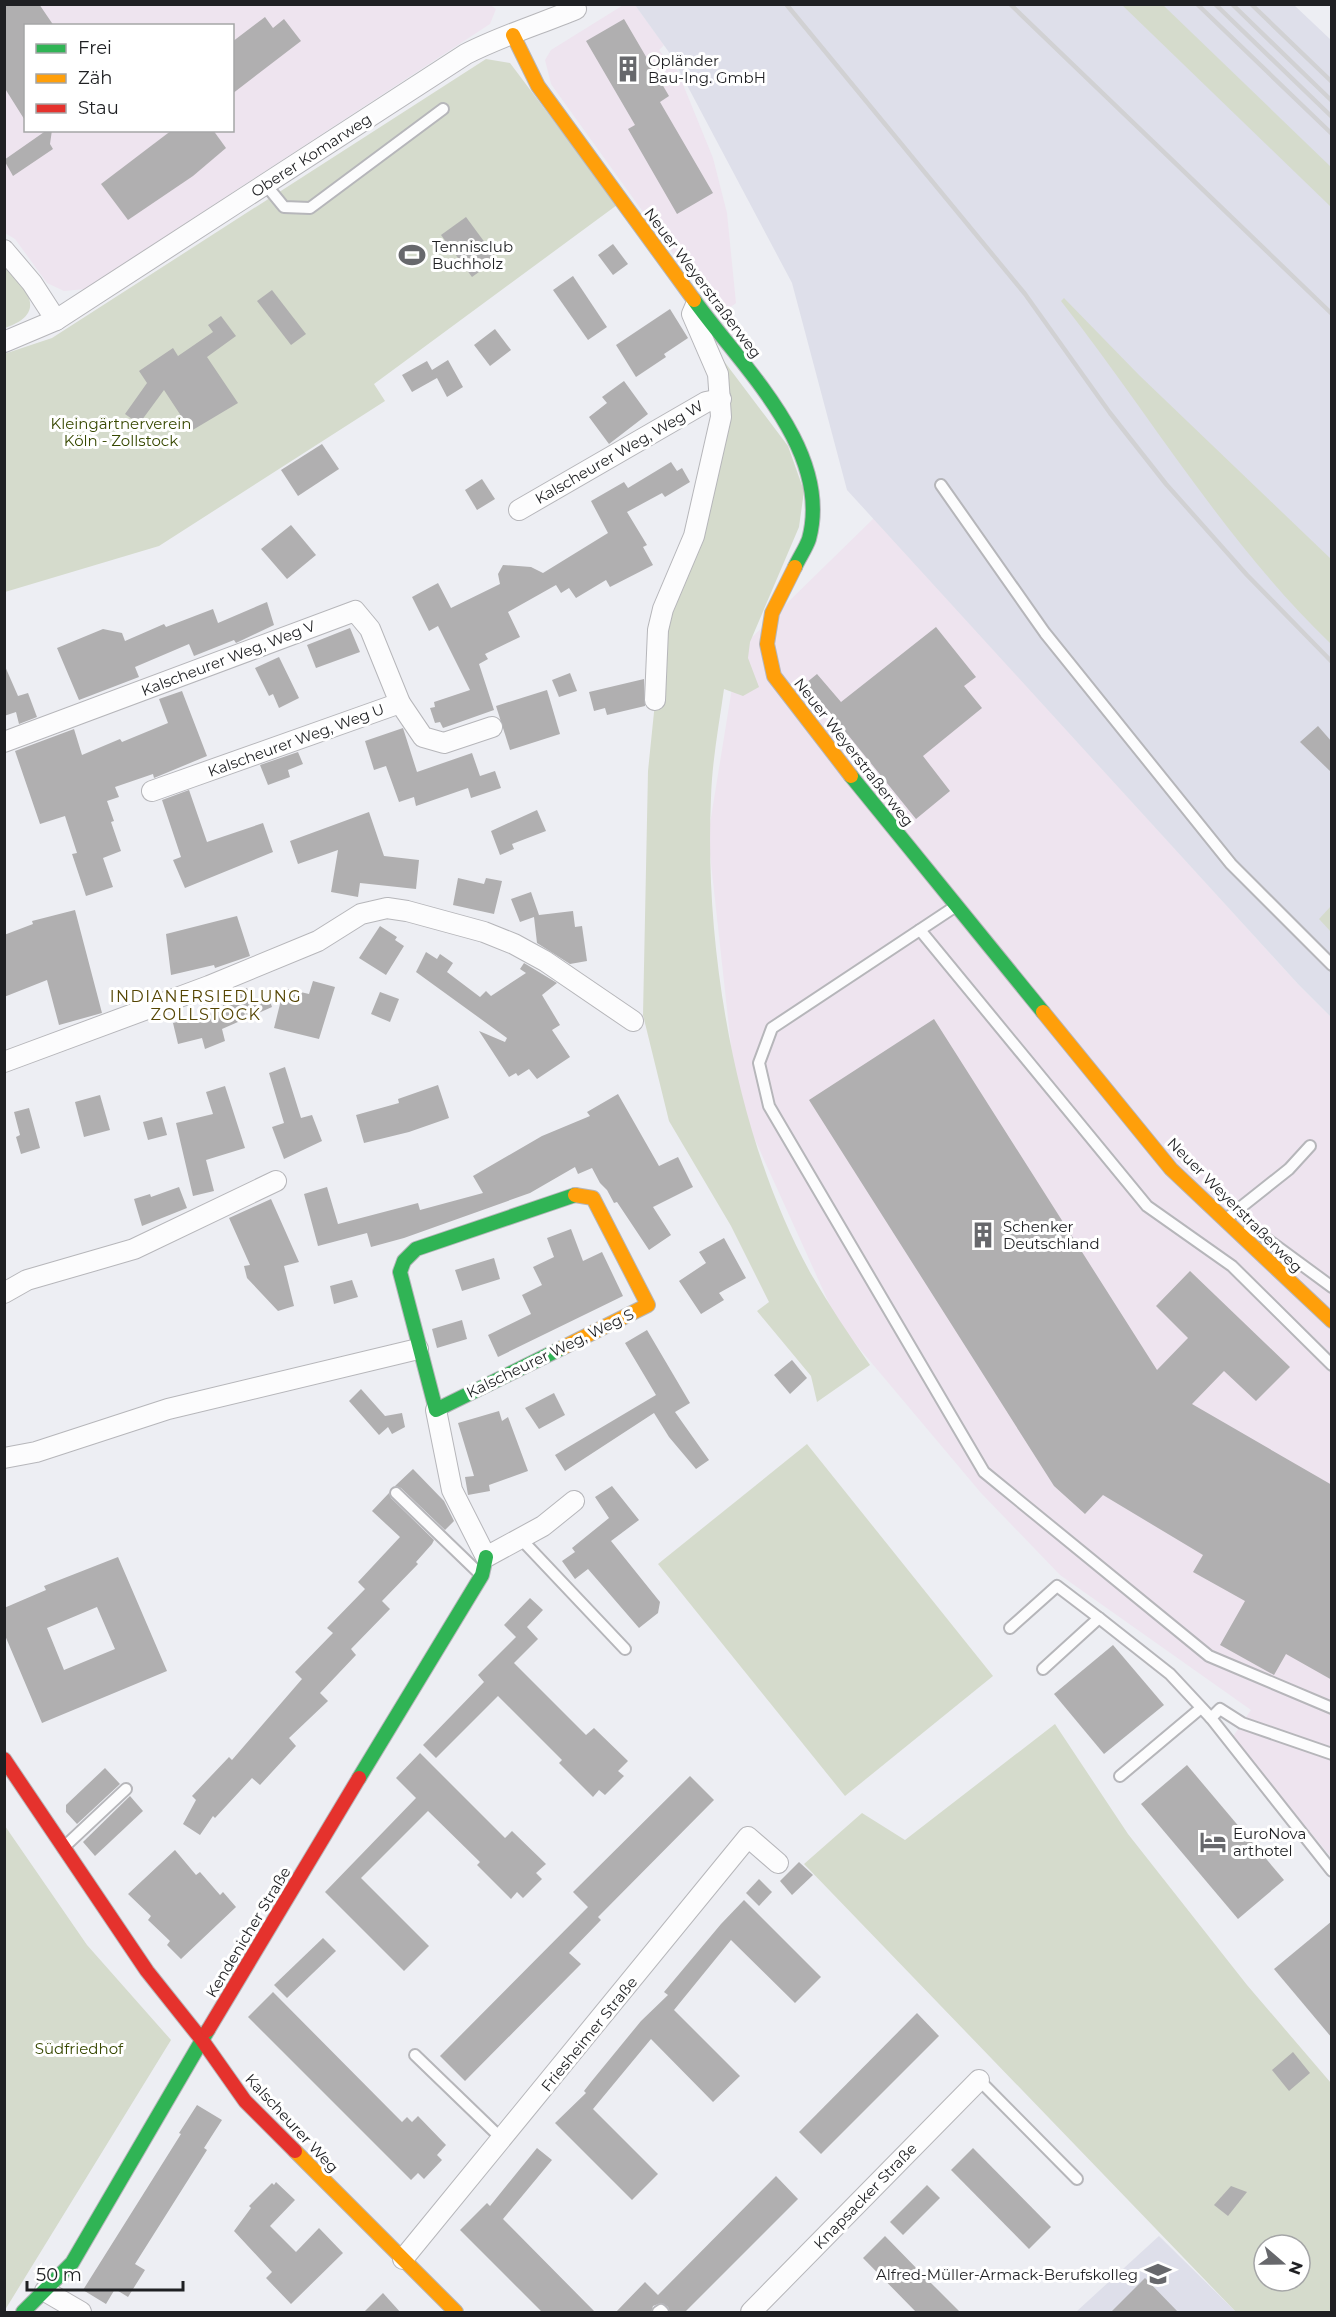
<svg xmlns="http://www.w3.org/2000/svg" width="1336" height="2317" font-family="Montserrat,sans-serif">
	<style>
		.commercial { fill: #eee4ef; fill-rule: evenodd }
		.built { fill: #dedfea }
		.green { fill: #d5dbcc; fill-rule: evenodd }
		.building { fill: #b0afb0; fill-rule: evenodd }
		.lines { fill: none; stroke-linecap: round; stroke-linejoin: round }
		.lane-casing { stroke: #b6b6ba; stroke-width: 14 }
		.street-casing { stroke: #b6b6ba; stroke-width: 22 }
		.fast-casing { stroke: #b6b6ba; stroke-width: 16 }
		.slow-casing { stroke: #b6b6ba; stroke-width: 16 }
		.jam-casing { stroke: #b6b6ba; stroke-width: 16 }
		.lane { stroke: #fcfcfd; stroke-width: 10 }
		.street { stroke: #fcfcfd; stroke-width: 20 }
		.fast { stroke: #30b455; stroke-width: 14 }
		.slow { stroke: #ff9f0a; stroke-width: 14 }
		.jam { stroke: #e5322d; stroke-width: 14 }
		.rail { stroke: #d1d1d3; stroke-width: 4.5 }
		.labels { text-anchor: middle; dominant-baseline: central; stroke-width: 6; stroke-linejoin: round; paint-order: stroke }
		.poi-label { font-size: 15px; fill: #1f2023; stroke: #fff; text-anchor: start }
		.street-label { font-size: 15px; fill: #1f2023; stroke: #fff }
		.park-label { font-size: 15px; fill: #374800; stroke: #fff }
		.neighbourhood-label { font-size: 16px; letter-spacing: 1.5px; fill: #554503; stroke: #fff }
	</style>
	<rect width="100%" height="100%" fill="#edeef3"/>
	<!-- commercial -->
	<g class="commercial">
		<path d="M489,4L496,9L490,24L85,289L64,291L47,283L15,239L5,233V5ZM26,26H232V130H26Z"/>
		<polygon points="625,4 635,5 664,45 659,50 666,59 671,55 713,158 727,213 736,303 718,316 551,84 545,60 551,50"/>
		<polygon points="874,518 1298,984 1331,1017 1331,1857 1232,1738 1251,1710 1060,1575 981,1493 838,1323 737,1100 708,836 738,651"/>
	</g>
	<!-- built -->
	<g class="built">
		<polygon points="635,5 1294,5 1331,40 1331,1017 1298,984 847,490 792,283 671,55"/>
		<polygon points="1159,2236 1236,2312 1076,2312"/>
	</g>
	<!-- green -->
	<g class="green">
		<polygon points="1122,5 1163,5 1331,167 1331,207"/>
		<polygon points="486,59 510,63 617,205 374,384 385,401 159,546 5,592 4,354 52,338"/>
		<path d="M4,262C24,288 51,312 5,328Z"/>
		<path d="M1064,298L1139,375L1331,559V644C1225,542 1151,416 1061,301Z"/>
		<path d="M711,344L788,446L804,491L799,527L750,642L748,658L759,687L743,696L724,689C719,725 712,761 711,798C704,950 736,1139 811,1274C829,1305 849,1335 870,1365L817,1402L811,1376L757,1311L769,1302L731,1226L669,1121L643,1015L648,771L663,624L709,512L726,439L728,385Z"/>
		<polygon points="1331,906 1331,932 1319,919"/>
		<polygon points="807,1444 993,1676 845,1796 658,1564"/>
		<path d="M1055,1724L1128,1834L1247,1985L1331,2083V2312H1236L804,1864L862,1813L905,1840ZM1264,2245H1300V2281H1264Z"/>
		<polygon points="5,1826 87,1945 171,2040 5,2310"/>
	</g>
	<!-- building -->
	<g class="building">
		<polygon points="4,4 39,4 54,26 26,26 26,122 4,87"/>
		<polygon points="265,17 273,28 284,19 301,41 232,94 232,42"/>
		<polygon points="624,19 669,96 660,102 713,193 677,214 628,129 635,125 586,41"/>
		<polygon points="47,130 52,130 50,144 53,149 13,176 4,160"/>
		<polygon points="172,130 213,130 226,148 193,176 128,220 101,184"/>
		<polygon points="466,217 497,259 472,277 441,235"/>
		<polygon points="613,244 628,264 613,275 598,255"/>
		<polygon points="573,276 607,327 588,340 553,290"/>
		<polygon points="272,290 306,334 291,345 257,301"/>
		<polygon points="670,309 688,338 664,354 666,357 636,377 616,345"/>
		<polygon points="221,316 236,336 207,357 238,403 191,431 164,390 139,424 125,414 147,383 139,371 173,348 178,356 213,332 208,325"/>
		<polygon points="495,329 511,350 490,366 474,345"/>
		<polygon points="448,360 463,387 447,397 437,378 412,392 402,375 427,361 432,370"/>
		<polygon points="624,381 648,414 609,444 589,417 607,403 602,397"/>
		<polygon points="322,444 339,469 298,496 281,470"/>
		<polygon points="671,462 677,471 682,468 690,482 665,497 662,493 627,512 647,545 643,547 653,565 610,587 606,580 576,598 569,588 561,593 556,585 508,612 520,637 485,654 488,659 479,664 494,710 443,728 440,722 435,723 430,708 435,707 434,702 470,690 438,626 429,631 412,597 438,583 451,608 500,584 498,574 503,565 531,567 543,573 608,533 591,501 624,482 628,488"/>
		<polygon points="482,479 495,499 477,510 465,490"/>
		<polygon points="291,525 316,555 287,579 261,549"/>
		<polygon points="267,602 274,625 236,643 234,640 194,656 189,644 135,667 139,677 79,700 57,648 103,629 122,633 125,641 164,624 166,627 213,609 218,623"/>
		<polygon points="936,627 976,677 964,686 982,708 923,756 950,791 916,819 806,683 817,674 841,702"/>
		<polygon points="350,628 360,652 316,668 307,645"/>
		<polygon points="279,657 299,698 279,708 273,694 269,696 255,668"/>
		<polygon points="4,664 18,696 28,693 37,717 19,724 16,712 4,716"/>
		<polygon points="570,673 577,691 559,697 552,680"/>
		<polygon points="644,679 645,706 607,715 605,708 594,711 589,692"/>
		<polygon points="547,690 560,734 510,750 496,706"/>
		<polygon points="182,691 207,756 154,778 153,774 115,787 119,797 107,801 114,821 111,822 121,851 103,858 113,887 86,896 72,854 77,853 65,816 40,824 15,751 74,729 82,755 120,739 122,742 168,723 159,699"/>
		<polygon points="1318,726 1332,742 1332,773 1300,742"/>
		<polygon points="403,728 417,772 472,753 480,776 495,771 501,788 471,798 468,788 416,806 414,797 399,802 386,766 374,770 365,741"/>
		<polygon points="298,752 303,764 288,770 290,777 268,785 260,765"/>
		<polygon points="189,790 207,842 263,823 273,852 185,888 173,860 181,857 162,800"/>
		<polygon points="537,810 546,831 512,844 514,849 500,855 491,831"/>
		<polygon points="369,812 384,856 419,860 416,889 360,883 358,897 331,892 338,850 298,864 290,841"/>
		<polygon points="458,878 484,884 486,878 502,881 494,914 453,905"/>
		<polygon points="531,892 539,915 573,911 575,927 582,926 587,961 570,964 537,943 534,917 520,922 511,899"/>
		<polygon points="75,910 102,1013 59,1025 47,980 4,997 4,935 33,924 32,921"/>
		<polygon points="237,916 250,956 215,968 214,965 171,975 166,934"/>
		<polygon points="380,926 397,937 395,940 404,946 386,975 359,958"/>
		<polygon points="426,952 437,959 440,954 453,963 447,972 480,997 486,991 491,996 526,973 520,969 524,963 557,983 542,995 560,1025 552,1030 570,1057 537,1079 529,1069 518,1076 516,1073 509,1077 479,1031 505,1042 507,1038 416,972"/>
		<polygon points="313,981 335,987 319,1039 274,1028 284,988 309,994"/>
		<polygon points="247,988 253,1002 269,998 272,1007 222,1029 225,1041 205,1049 202,1038 178,1044 173,1023 225,1010 221,1001"/>
		<polygon points="380,992 399,999 390,1022 371,1014"/>
		<polygon points="934,1019 1157,1370 1188,1338 1156,1306 1190,1271 1290,1367 1256,1401 1224,1371 1192,1404 1332,1485 1332,1680 1286,1654 1274,1675 1220,1645 1245,1601 1193,1572 1203,1555 1103,1495 1085,1514 1054,1486 809,1100"/>
		<polygon points="285,1067 301,1118 312,1115 322,1141 284,1159 272,1127 284,1123 269,1073"/>
		<polygon points="438,1085 449,1118 409,1132 364,1143 356,1115 399,1103 398,1099"/>
		<polygon points="225,1086 245,1148 206,1160 214,1191 193,1196 176,1123 213,1114 206,1092"/>
		<polygon points="618,1094 659,1166 678,1157 693,1187 653,1207 671,1235 649,1250 617,1202 614,1203 607,1190 600,1183 592,1168 578,1174 575,1167 530,1193 404,1238 371,1247 367,1233 318,1246 304,1194 327,1187 338,1224 418,1203 420,1210 483,1193 473,1176 542,1136 590,1116 587,1112"/>
		<polygon points="100,1095 110,1130 84,1137 75,1102"/>
		<polygon points="29,1108 40,1148 21,1154 16,1137 20,1135 14,1112"/>
		<polygon points="162,1117 167,1135 148,1140 143,1122"/>
		<polygon points="179,1187 187,1208 142,1226 134,1199 150,1194 151,1197"/>
		<polygon points="271,1199 299,1262 284,1266 294,1306 278,1311 247,1278 244,1266 250,1265 229,1218"/>
		<polygon points="571,1229 583,1261 602,1252 623,1296 498,1357 488,1335 531,1314 522,1295 542,1285 533,1267 554,1257 547,1238"/>
		<polygon points="724,1238 746,1278 719,1293 724,1300 701,1314 679,1281 706,1263 699,1252"/>
		<polygon points="494,1258 500,1279 462,1291 455,1270"/>
		<polygon points="352,1280 358,1297 334,1304 330,1286"/>
		<polygon points="462,1320 467,1339 437,1348 432,1329"/>
		<polygon points="647,1330 690,1403 675,1412 709,1460 696,1469 669,1437 654,1413 565,1471 555,1455 656,1395 625,1343"/>
		<polygon points="792,1360 807,1378 790,1394 774,1375"/>
		<polygon points="361,1389 385,1416 402,1413 405,1427 392,1434 388,1427 379,1435 349,1401"/>
		<polygon points="554,1393 565,1415 539,1429 525,1408"/>
		<polygon points="499,1411 502,1421 508,1417 528,1471 489,1485 490,1491 468,1495 465,1477 474,1476 458,1423"/>
		<polygon points="413,1469 444,1501 454,1521 445,1530 401,1488 395,1486"/>
		<polygon points="612,1486 639,1520 611,1541 660,1602 658,1613 639,1628 588,1569 575,1579 562,1561 575,1552 572,1548 609,1518 595,1497"/>
		<polygon points="389,1493 391,1498 434,1540 432,1544 416,1562 418,1564 382,1601 390,1609 351,1649 356,1655 320,1693 328,1701 289,1738 296,1746 260,1785 252,1778 215,1818 213,1816 200,1835 183,1824 196,1800 192,1796 229,1757 232,1760 302,1679 295,1672 333,1633 327,1628 365,1589 358,1582 400,1537 372,1511"/>
		<path d="M118,1557L167,1671L42,1723L4,1633V1608L46,1590L44,1586ZM97,1607L115,1649L64,1670L47,1628Z"/>
		<polygon points="530,1598 543,1610 527,1627 538,1639 514,1663 586,1735 594,1728 628,1761 618,1771 624,1776 605,1795 599,1790 593,1797 559,1763 562,1760 498,1696 436,1758 423,1745 484,1682 478,1675 516,1637 504,1625"/>
		<polygon points="1113,1645 1164,1705 1104,1754 1054,1694"/>
		<polygon points="420,1753 505,1838 512,1831 546,1864 536,1873 542,1879 523,1898 517,1892 511,1899 477,1865 480,1862 428,1811 361,1878 429,1946 404,1971 325,1892 416,1798 396,1778"/>
		<polygon points="1187,1765 1284,1880 1238,1919 1141,1804"/>
		<polygon points="105,1768 120,1784 77,1824 66,1812 66,1805"/>
		<polygon points="690,1776 714,1800 598,1917 601,1920 569,1953 581,1964 465,2081 440,2056 588,1907 573,1892"/>
		<polygon points="130,1796 143,1811 95,1856 83,1842"/>
		<polygon points="175,1850 196,1875 200,1872 220,1895 223,1892 236,1907 181,1959 167,1945 170,1941 148,1920 151,1916 128,1894"/>
		<polygon points="799,1862 813,1875 792,1895 780,1881"/>
		<polygon points="759,1879 772,1892 759,1906 746,1893"/>
		<polygon points="744,1900 821,1977 795,2003 731,1940 674,2010 740,2076 713,2102 651,2039 593,2109 658,2174 632,2200 555,2123 586,2093 584,2091 591,2082 641,2021 668,1995 664,1992 721,1924"/>
		<polygon points="1332,1921 1332,2038 1274,1969"/>
		<polygon points="323,1938 336,1951 287,1998 274,1985"/>
		<polygon points="273,1992 402,2122 407,2117 412,2122 418,2116 446,2145 437,2155 442,2160 424,2179 418,2173 411,2180 248,2017"/>
		<polygon points="917,2013 939,2036 821,2154 799,2132"/>
		<polygon points="1293,2052 1310,2073 1289,2091 1272,2070"/>
		<polygon points="197,2105 222,2120 204,2148 207,2150 135,2264 145,2270 128,2297 115,2289 106,2304 83,2290 181,2134 179,2133"/>
		<polygon points="537,2148 552,2160 503,2219 596,2313 543,2313 460,2230 487,2203 490,2206"/>
		<polygon points="973,2148 1051,2227 1029,2249 951,2170"/>
		<polygon points="776,2176 798,2199 684,2313 670,2313 668,2307 661,2303 653,2306 651,2313 615,2313 645,2282 658,2295"/>
		<polygon points="276,2182 295,2200 270,2226 296,2252 319,2228 343,2253 291,2304 266,2278 272,2272 234,2231 251,2208 249,2206 272,2183 274,2185"/>
		<polygon points="927,2185 940,2198 903,2235 890,2222"/>
		<polygon points="1231,2186 1247,2192 1228,2216 1214,2205"/>
		<polygon points="885,2236 924,2276 961,2313 917,2313 863,2258"/>
		<polygon points="1145,2278 1179,2313 1110,2313"/>
		<polygon points="383,2293 401,2313 363,2313"/>
	</g>
	<g class="lines">
		<!-- lane casing -->
		<g class="lane-casing">
			<g id="lane">
				<polyline points="266,185 284,207 310,208 443,109"/>
				<polyline points="941,485 1045,633 1231,864 1332,965"/>
				<polyline points="956,906 772,1028 759,1063 769,1106 984,1472 1209,1656 1332,1708"/>
				<polyline points="920,930 1147,1206 1232,1266 1332,1365"/>
				<polyline points="1226,1219 1289,1169 1310,1146"/>
				<polyline points="1249,1229 1260,1234 1332,1287"/>
				<polyline points="396,1493 480,1574"/>
				<polyline points="520,1538 625,1649"/>
				<polyline points="1010,1628 1057,1586 1099,1618"/>
				<polyline points="1043,1669 1099,1618 1170,1674 1211,1718 1332,1871"/>
				<polyline points="1211,1718 1220,1709 1242,1723 1332,1754"/>
				<polyline points="1120,1776 1201,1708"/>
				<polyline points="63,1848 126,1789"/>
				<polyline points="415,2055 502,2139"/>
				<polyline points="979,2080 1077,2179"/>
				<polyline points="658,2312 661,2310 663,2312"/>
			</g>
		</g>
		<!-- street casing -->
		<g class="street-casing">
			<g id="street">
				<polyline points="4,250 32,283 56,320"/>
				<path d="M4,342L56,320L466,54C501,36 540,24 576,9"/>
				<polyline points="519,510 706,402 721,399"/>
				<polyline points="655,700 658,630 663,609 694,536 721,417 718,374 692,314 695,307"/>
				<polyline points="4,742 355,611 370,629 400,703 423,737 444,743 492,727"/>
				<polyline points="152,791 400,703"/>
				<polyline points="4,1062 209,986 318,941 361,914 387,908 407,911 484,932 514,944 545,961 633,1021"/>
				<polyline points="4,1293 27,1280 134,1249 276,1181"/>
				<polyline points="436,1410 452,1490 486,1557 543,1526 574,1501"/>
				<polyline points="4,1458 36,1452 168,1409 418,1349"/>
				<polyline points="403,2259 748,1837 778,1863"/>
				<polyline points="45,2291 81,2312"/>
				<polyline points="751,2312 979,2080"/>
			</g>
		</g>
		<!-- fast casing -->
		<g class="fast-casing">
			<g id="fast">
				<path d="M694,300C741,366 833,450 809,539C806,548 799,558 795,567"/>
				<polyline points="851,776 1043,1012"/>
				<polyline points="562,1348 436,1410 400,1272 404,1261 416,1249 575,1195"/>
				<polyline points="359,1778 482,1575 486,1557"/>
				<polyline points="23,2312 72,2263 208,2030"/>
			</g>
		</g>
		<!-- slow casing -->
		<g class="slow-casing">
			<g id="slow">
				<polyline points="513,35 538,86 694,300"/>
				<polyline points="795,567 772,613 767,644 774,676 851,776"/>
				<polyline points="1043,1012 1171,1169 1332,1321"/>
				<polyline points="562,1348 648,1305 593,1198 575,1195"/>
				<polyline points="295,2151 456,2312"/>
			</g>
		</g>
		<!-- jam casing -->
		<g class="jam-casing">
			<g id="jam">
				<polyline points="4,1759 147,1971 202,2040 245,2101 295,2151"/>
				<polyline points="208,2030 359,1778"/>
			</g>
		</g>
		<!-- lane -->
		<use href="#lane" class="lane"/>
		<!-- street -->
		<use href="#street" class="street"/>
		<!-- fast -->
		<use href="#fast" class="fast"/>
		<!-- slow -->
		<use href="#slow" class="slow"/>
		<!-- jam -->
		<use href="#jam" class="jam"/>
		<!-- rail -->
		<g class="rail">
			<polyline points="786,4 1025,294 1110,413 1166,484 1247,575 1332,662"/>
			<polyline points="1010,4 1332,314"/>
			<polyline points="1197,4 1332,134"/>
			<polyline points="1215,4 1332,117"/>
			<polyline points="1232,4 1332,101"/>
			<polyline points="1251,4 1332,82"/>
		</g>
	</g>
	<!-- icons -->
	<defs>
		<g id="building-bare" transform="scale(2.07)"><path d="M-4-6H4V6H1V3H-1V6H-4ZM-2.5-4.3h1.7v1.8h-1.7ZM.8-4.3h1.7v1.8H.8ZM-2.5-1h1.7V.8h-1.7ZM.8-1h1.7V.8H.8Z" fill="#67686c" stroke="#fff" stroke-width="2.5" paint-order="stroke"/></g>
		<g id="stadium-bare" transform="scale(2.07)"><path d="M0-5a6.5 5 0 1 0 0 10a6.5 5 0 1 0 0-10ZM-3.5-1.8h7v3.6h-7Z" fill="#67686c" stroke="#fff" stroke-width="2.5" paint-order="stroke"/></g>
		<g id="hotel-bare" transform="scale(2.07)"><path d="M-6-4.5h1.5V1H6V5H4.5V3h-9V5H-6ZM-4 0a1.8 1.8 0 1 1 3.6 0ZM.5 0V-2.5h3Q6-2.5 6 0Z" fill="#67686c" stroke="#fff" stroke-width="2.5" paint-order="stroke"/></g>
		<g id="school-bare" transform="scale(2.07)"><path d="M0-5L7-2L0 1L-7-2ZM-4 1L0 2.5L4 1V4Q0 6-4 4Z" fill="#67686c" stroke="#fff" stroke-width="2.5" paint-order="stroke"/></g>
	</defs>
	<g fill-rule="evenodd">
		<use href="#building-bare" x="628" y="69"/>
		<use href="#stadium-bare" x="412" y="255"/>
		<use href="#building-bare" x="983" y="1235"/>
		<use href="#hotel-bare" x="1213" y="1842"/>
		<use href="#school-bare" x="1158" y="2274"/>
	</g>
	<g class="labels">
		<!-- poi labels -->
		<g class="poi-label">
			<text x="648" y="60">Opländer<tspan x="648" dy="17">Bau-Ing. GmbH</tspan></text>
			<text x="432" y="246">Tennisclub<tspan x="432" dy="17">Buchholz</tspan></text>
			<text x="1003" y="1226">Schenker<tspan x="1003" dy="17">Deutschland</tspan></text>
			<text x="1233" y="1833">EuroNova<tspan x="1233" dy="17">arthotel</tspan></text>
			<text x="1138" y="2274" text-anchor="end">Alfred-Müller-Armack-Berufskolleg</text>
		</g>
		<!-- street labels -->
		<g class="street-label">
			<text transform="translate(311 155) rotate(-33)">Oberer Komarweg</text>
			<text transform="translate(703 283) rotate(53)">Neuer Weyerstraßerweg</text>
			<text transform="translate(619 452) rotate(-30)">Kalscheurer Weg, Weg W</text>
			<text transform="translate(228 658) rotate(-21)">Kalscheurer Weg, Weg V</text>
			<text transform="translate(296 740) rotate(-20)">Kalscheurer Weg, Weg U</text>
			<text transform="translate(854 752) rotate(52)">Neuer Weyerstraßerweg</text>
			<text transform="translate(1235 1205) rotate(45)">Neuer Weyerstraßerweg</text>
			<text transform="translate(550 1353) rotate(-26)">Kalscheurer Weg, Weg S</text>
			<text transform="translate(248 1932) rotate(-59)">Kendenicher Straße</text>
			<text transform="translate(589 2034) rotate(-51)">Friesheimer Straße</text>
			<text transform="translate(292 2123) rotate(47)">Kalscheurer Weg</text>
			<text transform="translate(865 2196) rotate(-46)">Knapsacker Straße</text>
		</g>
		<!-- park labels -->
		<g class="park-label">
			<text x="121" y="423">Kleingärtnerverein<tspan x="121" dy="17">Köln - Zollstock</tspan></text>
			<text x="79" y="2048">Südfriedhof</text>
		</g>
		<!-- neighbourhood labels -->
		<g class="neighbourhood-label">
			<text x="206" y="996">INDIANERSIEDLUNG<tspan x="206" dy="18">ZOLLSTOCK</tspan></text>
		</g>
	</g>
	<!-- border -->
	<rect width="1336" height="2317" fill="none" stroke="#1f2023" stroke-width="12"/>
	<!-- legend -->
	<rect x="24" y="24" width="210" height="108" fill="#ffffff" stroke="#a5a6a7" stroke-width="1.5"/>
	<rect x="36" y="44" width="30" height="9" fill="#30b455" stroke="#a5a6a7" stroke-width="1.5"/>
	<text x="78" y="54" font-size="18" fill="#1f2023">Frei</text>
	<rect x="36" y="74" width="30" height="9" fill="#ff9f0a" stroke="#a5a6a7" stroke-width="1.5"/>
	<text x="78" y="84" font-size="18" fill="#1f2023">Zäh</text>
	<rect x="36" y="104" width="30" height="9" fill="#e5322d" stroke="#a5a6a7" stroke-width="1.5"/>
	<text x="78" y="114" font-size="18" fill="#1f2023">Stau</text>
	<!-- north arrow -->
	<g transform="translate(1282 2263) rotate(110)"><circle r="28" fill="#ffffff" stroke="#a5a6a7" stroke-width="1.5"/>
	<path d="M0-4.5L10 22L0 15L-10 22Z" fill="#67686c"/>
	<text y="-9" font-size="16" font-weight="bold" text-anchor="middle" fill="#1f2023">N</text>
	</g>
	<!-- scale -->
	<path d="M27 2281v9h156v-9" fill="none" stroke="#1f2023" stroke-width="3"/>
	<text x="36" y="2281" font-size="18" fill="#1f2023" stroke="#ffffff" stroke-width="4.5" paint-order="stroke">50 m</text>
</svg>
